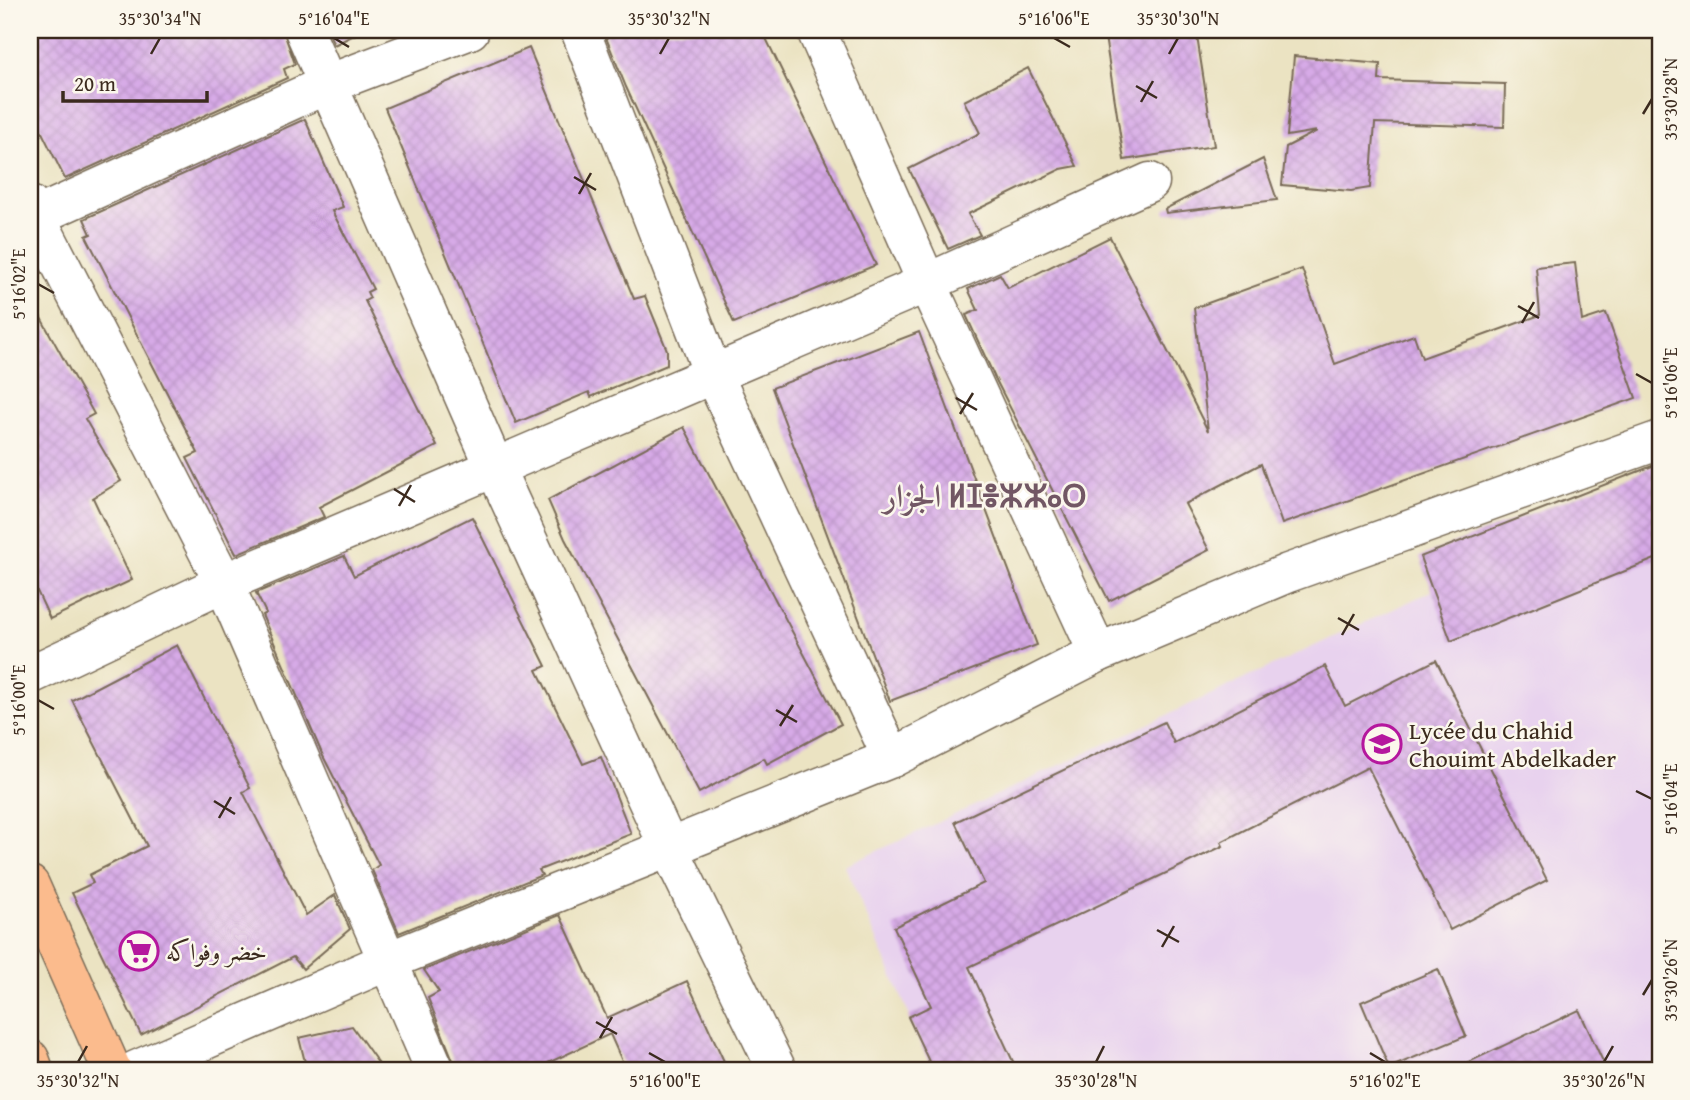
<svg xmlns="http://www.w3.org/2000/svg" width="1690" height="1100" font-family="'Gentium Book Plus',Amiri,'Noto Sans Tifinagh',serif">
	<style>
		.built { fill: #e8d2ee }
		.building { fill: url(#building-cross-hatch) }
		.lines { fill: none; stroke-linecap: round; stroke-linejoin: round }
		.minor-casing { stroke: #796b57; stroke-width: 41 }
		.major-casing { stroke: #796b57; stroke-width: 41 }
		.minor { stroke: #fff; stroke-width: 38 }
		.major { stroke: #fbbb8d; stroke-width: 38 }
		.ticks { fill: none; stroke: #3b2a1e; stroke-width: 2.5 }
		.labels { text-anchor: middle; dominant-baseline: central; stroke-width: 5; stroke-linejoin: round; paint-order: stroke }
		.poi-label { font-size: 24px; fill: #3b2a1e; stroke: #fbf7ec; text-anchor: start }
		.district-label { font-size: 32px; font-weight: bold; fill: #725764; stroke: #fbf7ec }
		.neatline { fill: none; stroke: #3b2a1e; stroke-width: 2.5 }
		.ticks-label { font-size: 18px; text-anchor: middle; fill: #3b2a1e }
	</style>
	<defs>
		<pattern id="building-cross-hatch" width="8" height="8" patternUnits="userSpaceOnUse" patternTransform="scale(1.75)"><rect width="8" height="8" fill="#d7aae7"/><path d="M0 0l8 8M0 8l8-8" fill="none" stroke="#b992c6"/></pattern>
	</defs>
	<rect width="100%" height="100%" fill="#fbf7ec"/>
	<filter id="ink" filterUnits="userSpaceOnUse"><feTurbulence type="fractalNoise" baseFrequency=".0143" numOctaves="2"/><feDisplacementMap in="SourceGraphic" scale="14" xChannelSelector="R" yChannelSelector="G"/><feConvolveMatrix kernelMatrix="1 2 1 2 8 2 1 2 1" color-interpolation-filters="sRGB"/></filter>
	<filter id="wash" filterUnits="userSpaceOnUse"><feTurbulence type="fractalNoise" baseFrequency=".00686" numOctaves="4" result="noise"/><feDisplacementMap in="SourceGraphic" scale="28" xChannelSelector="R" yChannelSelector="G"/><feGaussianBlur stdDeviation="1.57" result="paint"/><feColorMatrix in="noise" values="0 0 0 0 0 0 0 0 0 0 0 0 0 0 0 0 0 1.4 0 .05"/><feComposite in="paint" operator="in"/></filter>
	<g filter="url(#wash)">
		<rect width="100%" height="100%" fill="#ebe3c2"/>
		<!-- built -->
		<polygon class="built" points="1660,550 1660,1070 933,1070 845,866 1451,582 1477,622"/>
		<g id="blocks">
			<!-- building -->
			<g class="building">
				<polygon points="30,30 283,30 295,64 284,69 287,78 65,179 30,108"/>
				<polygon points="328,30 364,30 334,45"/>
				<polygon points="603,30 762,30 876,265 734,323 626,87"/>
				<polygon points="1104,30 1196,30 1214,146 1124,160"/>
				<polygon points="529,48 634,299 645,296 667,350 667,365 591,397 589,392 516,423 385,108"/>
				<polygon points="1294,56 1380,64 1379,80 1505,84 1504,127 1375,123 1370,188 1351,191 1282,185 1286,147 1317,131 1287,136"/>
				<polygon points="1028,68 1077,166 1061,169 968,214 980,235 948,249 909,169 980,133 964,101"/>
				<polygon points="305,119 343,207 332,211 373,289 367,292 370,298 365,301 437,446 319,507 324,517 236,554 187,458 198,453 86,236 91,234 84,219"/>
				<polygon points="1263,159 1277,200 1166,213 1165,209"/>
				<polygon points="1110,237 1208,431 1194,308 1302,269 1335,364 1414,335 1422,358 1540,315 1536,267 1575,263 1582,321 1606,313 1636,398 1282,524 1261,464 1185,504 1209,550 1109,601 995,378 966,315 978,310 968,289 1000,274 1008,288"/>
				<polygon points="30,298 94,414 85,419 121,481 93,498 132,580 50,619 30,576"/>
				<polygon points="919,332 1037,645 890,701 772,388"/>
				<polygon points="684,427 841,724 767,764 764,758 699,793 565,539 548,500"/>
				<polygon points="1660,463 1660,557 1451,641 1420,557"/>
				<polygon points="472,517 546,666 537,670 583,764 601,757 631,834 539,870 542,875 399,933 372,870 379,865 323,756 262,615 266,613 256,593 344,556 354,576"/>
				<polygon points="177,645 250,788 243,792 306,915 335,895 350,929 303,969 293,957 141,1035 72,893 93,883 89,875 147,846 72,700"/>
				<polygon points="1436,660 1547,880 1450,930 1368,767 1221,842 1223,846 969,967 1017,1070 933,1070 908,1017 931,1006 894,927 984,883 955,822 1164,722 1174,743 1325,666 1345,706"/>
				<polygon points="560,915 607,1018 687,981 728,1070 626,1070 610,1034 533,1070 457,1070 428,998 439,992 424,970"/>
				<polygon points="1438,969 1466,1036 1389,1068 1361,1002"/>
				<polygon points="1579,1010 1607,1070 1452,1070"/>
				<polygon points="352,1026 383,1070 307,1070 299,1038"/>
			</g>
		</g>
	</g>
	<g filter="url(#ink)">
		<use href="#blocks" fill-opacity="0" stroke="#796b57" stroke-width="2"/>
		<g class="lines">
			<!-- minor casing -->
			<g class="minor-casing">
				<g id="minor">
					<polyline points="304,30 495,468 669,848 777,1070"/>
					<polyline points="580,30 713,374 892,758"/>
					<polyline points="816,30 927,283 1098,653"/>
					<polyline points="30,205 224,583 435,1070"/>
					<polyline points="30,219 328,84 470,30"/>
					<polyline points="30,675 224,583 927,283 1150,182"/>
					<polyline points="136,1070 388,961 892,758 1098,653 1288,573 1660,440"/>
				</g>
			</g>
			<!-- major casing -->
			<g class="major-casing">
				<g id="major">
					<polyline points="30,885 112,1070"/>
					<polyline points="30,1059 34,1070"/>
				</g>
			</g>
			<!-- minor -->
			<use href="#minor" class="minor"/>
			<!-- major -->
			<use href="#major" class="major"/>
		</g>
	</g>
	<!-- ticks -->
	<path class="ticks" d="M334,38L349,47M1054,38L1070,47M151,54L160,38M660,54L669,38M1169,54L1178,38M1136,86L1157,98M1141,102L1153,81M1643,114L1652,99M574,177L596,190M579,194L591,173M38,284L54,293M1518,306L1539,318M1522,323L1534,302M1636,374L1652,383M956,398L977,410M960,414L973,393M394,489L415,502M399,506L411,485M1338,618L1359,630M1342,635L1354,614M38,700L54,709M776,710L797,722M780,726L793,705M1636,791L1652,799M214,801L235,814M219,818L231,797M1157,930L1179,942M1162,947L1174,926M1643,995L1652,980M596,1022L617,1034M600,1038L612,1017M649,1053L665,1062M1370,1053L1385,1062M78,1062L87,1046M1096,1062L1104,1046M1604,1062L1613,1046"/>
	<!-- icons -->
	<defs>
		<g id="school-ring" transform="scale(2.0125)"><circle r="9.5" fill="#fbf7ec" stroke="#b5179e" stroke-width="1.5"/><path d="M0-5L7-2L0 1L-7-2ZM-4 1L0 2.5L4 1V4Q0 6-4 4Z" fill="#b5179e"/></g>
		<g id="supermarket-ring" transform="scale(2.0125)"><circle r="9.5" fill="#fbf7ec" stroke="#b5179e" stroke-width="1.5"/><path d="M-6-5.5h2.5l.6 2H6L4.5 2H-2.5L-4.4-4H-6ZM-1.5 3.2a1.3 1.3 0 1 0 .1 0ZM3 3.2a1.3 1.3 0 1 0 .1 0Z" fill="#b5179e"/></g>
	</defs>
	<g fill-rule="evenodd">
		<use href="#school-ring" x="1382" y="744"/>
		<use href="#supermarket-ring" x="139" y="951"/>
	</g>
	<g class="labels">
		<!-- poi labels -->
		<g class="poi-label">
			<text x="1409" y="730">Lycée du Chahid<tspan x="1409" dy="28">Chouimt Abdelkader</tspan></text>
			<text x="166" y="951">خضر وفواكه</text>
		</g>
		<!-- district labels -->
		<g class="district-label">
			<text x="985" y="495">الجزار ⵍⵊⴻⵣⵣⴰⵔ</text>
		</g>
	</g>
	<!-- margin -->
	<rect width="1690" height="1100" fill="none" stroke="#fbf7ec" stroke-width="77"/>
	<!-- scale -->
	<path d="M63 91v10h144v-10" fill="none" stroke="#3b2a1e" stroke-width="3.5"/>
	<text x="74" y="91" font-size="21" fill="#3b2a1e" stroke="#fbf7ec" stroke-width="5" paint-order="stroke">20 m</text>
	<rect x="38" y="38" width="1614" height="1024" class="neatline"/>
	<g class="ticks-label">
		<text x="160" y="25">35°30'34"N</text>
		<text x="334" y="25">5°16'04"E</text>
		<text x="669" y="25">35°30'32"N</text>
		<text x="1054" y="25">5°16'06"E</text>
		<text x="1178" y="25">35°30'30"N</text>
		<text transform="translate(1671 99) rotate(-90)" y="6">35°30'28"N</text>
		<text transform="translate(19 284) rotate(-90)" y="6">5°16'02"E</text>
		<text transform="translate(1671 383) rotate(-90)" y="6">5°16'06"E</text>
		<text transform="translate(19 700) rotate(-90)" y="6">5°16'00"E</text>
		<text transform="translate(1671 799) rotate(-90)" y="6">5°16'04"E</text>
		<text transform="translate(1671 980) rotate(-90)" y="6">35°30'26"N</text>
		<text x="78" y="1087">35°30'32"N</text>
		<text x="665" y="1087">5°16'00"E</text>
		<text x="1096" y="1087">35°30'28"N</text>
		<text x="1385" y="1087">5°16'02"E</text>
		<text x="1604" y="1087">35°30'26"N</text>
	</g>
</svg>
